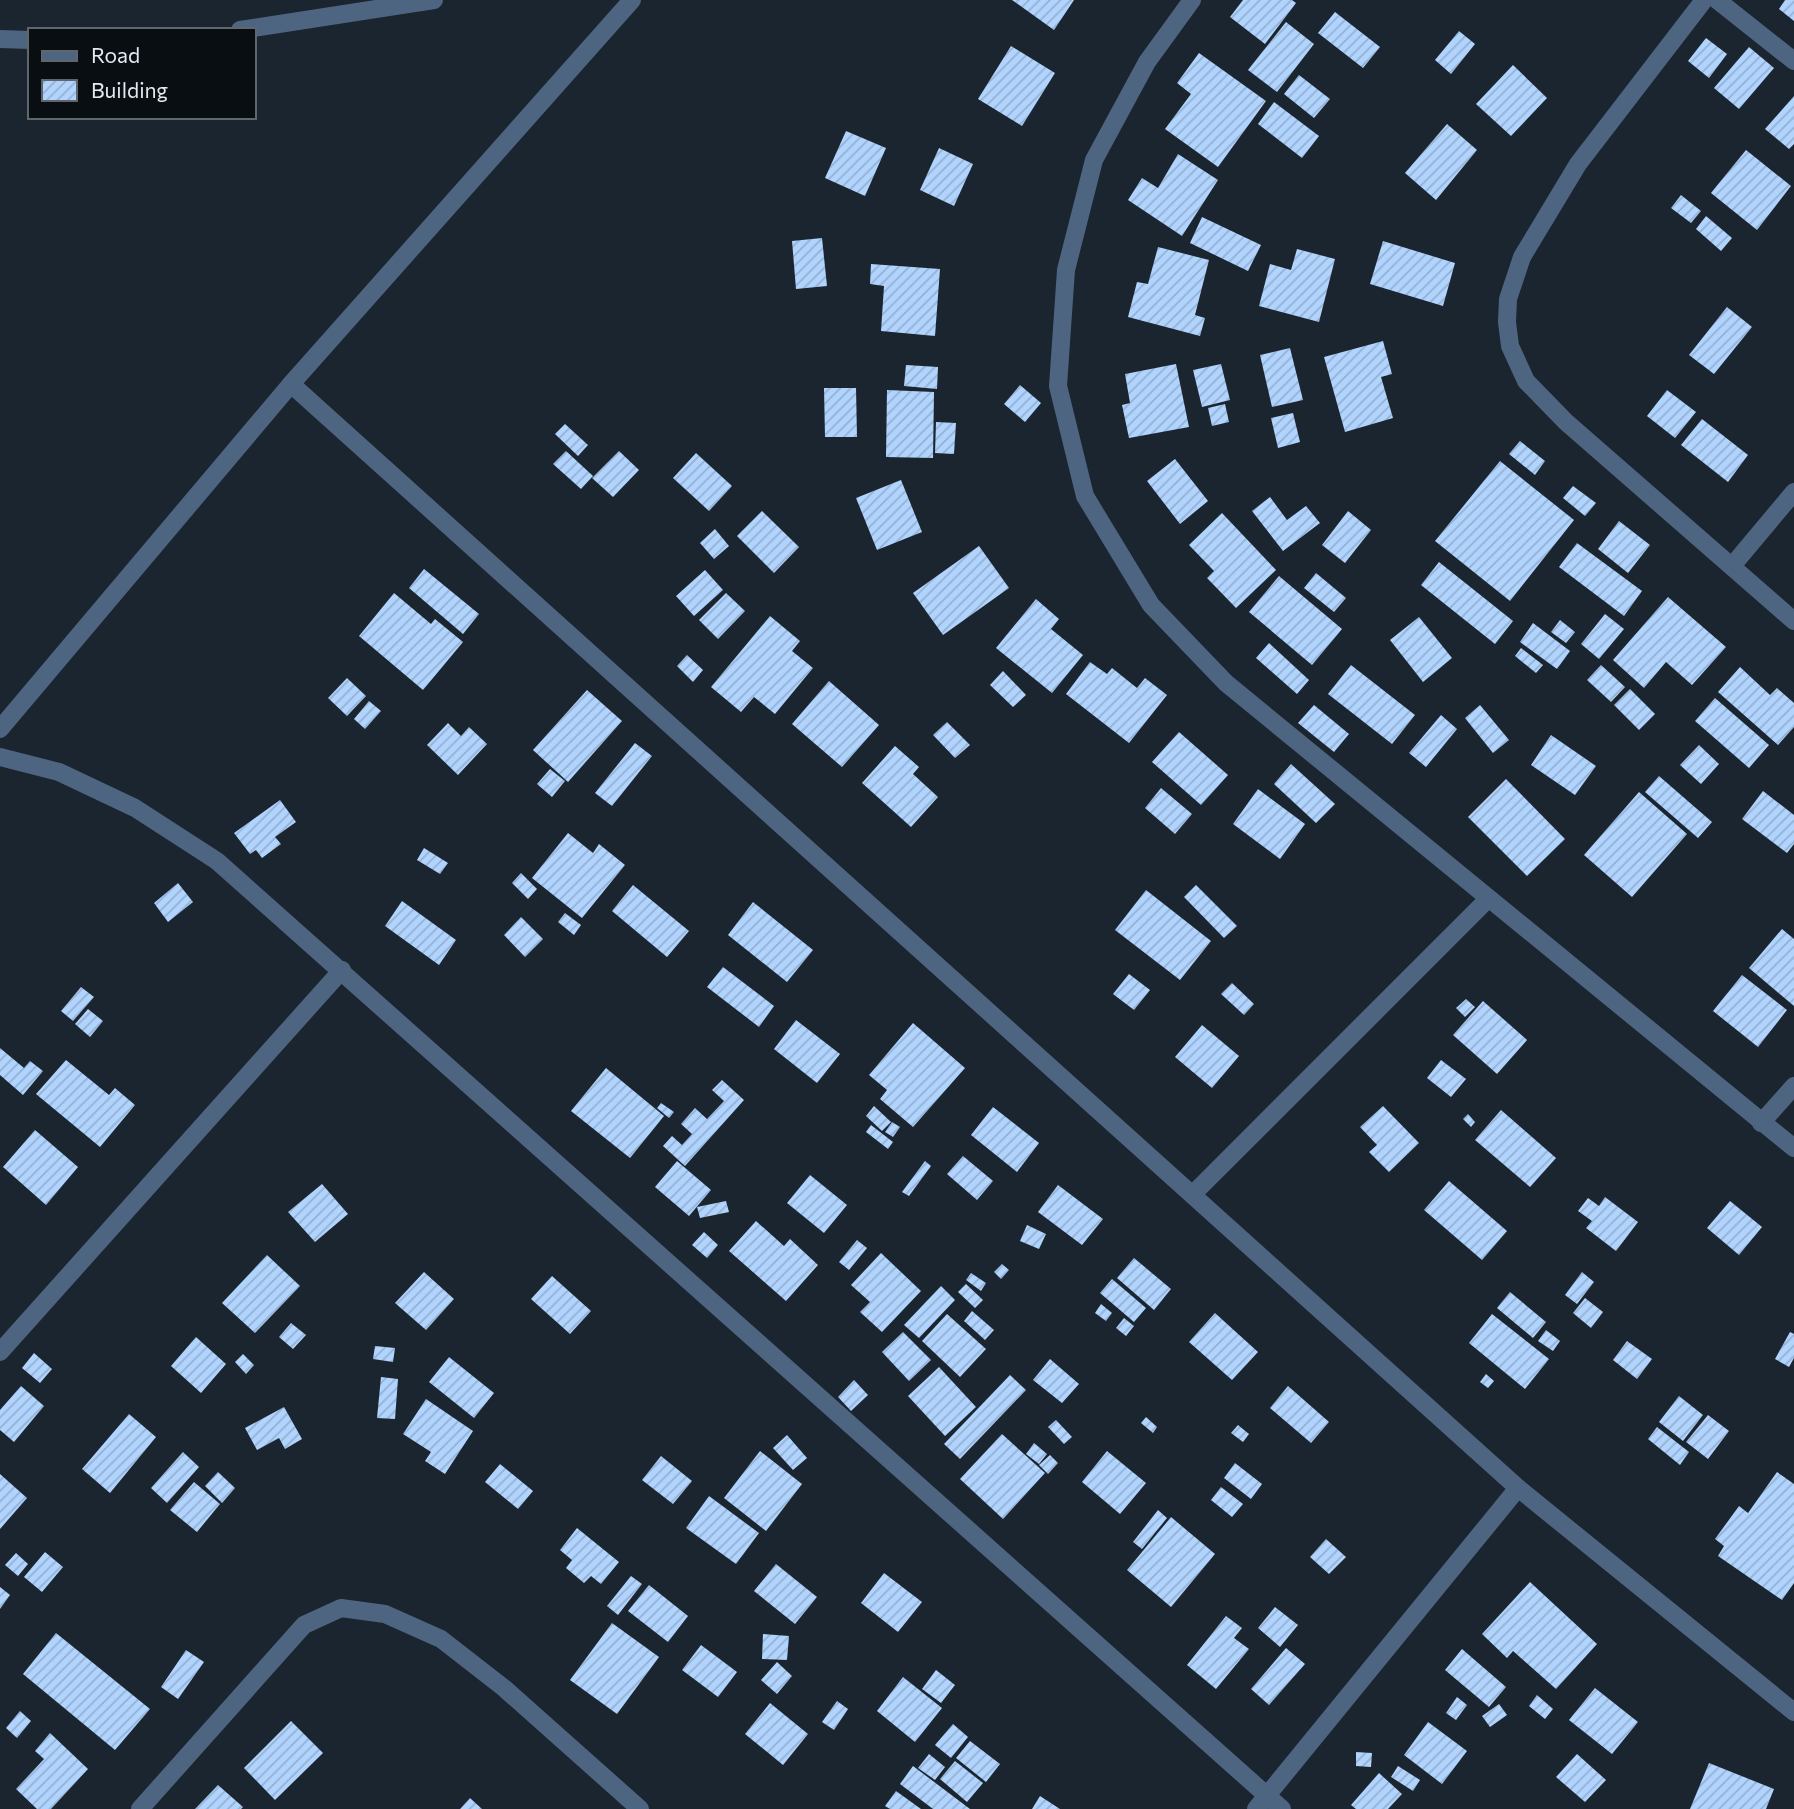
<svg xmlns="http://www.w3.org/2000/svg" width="1794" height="1809" font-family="Commissioner,sans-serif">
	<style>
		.building { fill: url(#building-hatch) }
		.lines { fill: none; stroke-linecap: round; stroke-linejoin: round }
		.minor { stroke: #4e6581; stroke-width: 18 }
	</style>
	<defs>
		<pattern id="building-hatch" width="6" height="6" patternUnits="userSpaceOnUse" patternTransform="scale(1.75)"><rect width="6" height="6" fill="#b0d4fe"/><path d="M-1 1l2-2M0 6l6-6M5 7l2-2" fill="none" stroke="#95b0d1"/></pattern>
	</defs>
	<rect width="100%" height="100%" fill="#1b2530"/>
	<!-- building -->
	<g class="building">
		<polygon points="1012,0 1074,0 1054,30"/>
		<polygon points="1243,0 1292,0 1296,3 1265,44 1230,17"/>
		<polygon points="1785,0 1794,0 1794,21 1779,9"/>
		<polygon points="1335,12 1380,47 1363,68 1318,33"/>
		<polygon points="1286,22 1314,44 1277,92 1248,70"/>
		<polygon points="1459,31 1475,44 1451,74 1435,60"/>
		<polygon points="1706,38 1727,54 1709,78 1688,61"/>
		<polygon points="1011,46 1055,73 1022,126 978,99"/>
		<polygon points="1749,47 1774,68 1739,109 1714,88"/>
		<polygon points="1199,53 1266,101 1218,167 1165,129 1191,94 1177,83"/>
		<polygon points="1513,65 1547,98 1511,136 1476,104"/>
		<polygon points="1299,75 1330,99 1314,118 1284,94"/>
		<polygon points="1794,96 1794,144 1789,149 1765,129"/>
		<polygon points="1274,102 1319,136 1302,158 1258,124"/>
		<polygon points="1447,124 1477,150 1436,200 1405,173"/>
		<polygon points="846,131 886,148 865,196 825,178"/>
		<polygon points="939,148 973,164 954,206 920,190"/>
		<polygon points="1746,150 1791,186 1757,230 1711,193"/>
		<polygon points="1178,154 1218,180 1182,236 1128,200 1142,178 1158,188"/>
		<polygon points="1681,195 1701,211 1691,223 1671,208"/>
		<polygon points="1706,216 1732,238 1721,251 1696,229"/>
		<polygon points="1202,217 1261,245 1248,271 1190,243"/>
		<polygon points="822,238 827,286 796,289 792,241"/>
		<polygon points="1383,241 1455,263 1443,306 1370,284"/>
		<polygon points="1158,247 1209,260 1195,315 1205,318 1200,336 1128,317 1137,282 1148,284"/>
		<polygon points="1297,249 1335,259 1319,322 1259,306 1270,264 1291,270"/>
		<polygon points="871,264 940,269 935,336 881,331 884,286 870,284"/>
		<polygon points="1727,307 1752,327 1714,374 1689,355"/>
		<polygon points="1383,341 1392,374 1381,377 1393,418 1345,432 1324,357"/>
		<polygon points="1290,348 1303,400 1272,407 1260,355"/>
		<polygon points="1176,364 1189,427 1129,438 1122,405 1130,403 1125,374"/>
		<polygon points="1221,364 1230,400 1202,407 1193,370"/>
		<polygon points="906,365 938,367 937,389 904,386"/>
		<polygon points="1020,385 1041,403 1025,422 1004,404"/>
		<polygon points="824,388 856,388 857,437 825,437"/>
		<polygon points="887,390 934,392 933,458 886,457"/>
		<polygon points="1667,390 1696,412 1675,438 1647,416"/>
		<polygon points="1225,404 1229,422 1212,426 1208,408"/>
		<polygon points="1293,413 1300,442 1278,448 1271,418"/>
		<polygon points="1702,419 1748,455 1728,482 1681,445"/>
		<polygon points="936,422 956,423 954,454 935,453"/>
		<polygon points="565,424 588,445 578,456 555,434"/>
		<polygon points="1520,441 1545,461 1535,475 1509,454"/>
		<polygon points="566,451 593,476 581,489 553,464"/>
		<polygon points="619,451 639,470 613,497 592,478"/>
		<polygon points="696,453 732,486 709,511 673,478"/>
		<polygon points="1175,459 1208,501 1180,524 1147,481"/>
		<polygon points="1500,461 1574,520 1510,601 1435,541"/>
		<polygon points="901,480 922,532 877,550 856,498"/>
		<polygon points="1573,486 1596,503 1585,516 1563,498"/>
		<polygon points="1270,497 1287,520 1306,506 1320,523 1283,551 1252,511"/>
		<polygon points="762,511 799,547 774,573 737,536"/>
		<polygon points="1348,511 1371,530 1345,563 1322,545"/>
		<polygon points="1222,513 1276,570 1236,608 1207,578 1214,571 1189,545"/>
		<polygon points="1619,521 1650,545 1628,573 1598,549"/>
		<polygon points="715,529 729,546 714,559 700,543"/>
		<polygon points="1577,543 1642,591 1624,616 1559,567"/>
		<polygon points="979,546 1009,588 943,635 913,593"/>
		<polygon points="1439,562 1513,621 1495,644 1421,585"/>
		<polygon points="424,569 479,614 463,634 409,588"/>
		<polygon points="705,570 723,590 694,616 676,596"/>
		<polygon points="1316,573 1346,598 1334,612 1304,588"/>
		<polygon points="1279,576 1342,629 1312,665 1249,612"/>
		<polygon points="394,593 431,624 435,619 463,642 423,690 359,636"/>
		<polygon points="726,593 745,611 718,639 699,620"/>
		<polygon points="1668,597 1726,647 1692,685 1666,662 1644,688 1613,660"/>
		<polygon points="1036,599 1059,619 1051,629 1083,655 1052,693 996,648"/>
		<polygon points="1605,614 1624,629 1599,659 1581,644"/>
		<polygon points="770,616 800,641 792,651 813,668 775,714 754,697 741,712 711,687"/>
		<polygon points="1419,617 1452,658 1423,682 1390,640"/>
		<polygon points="1560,620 1575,632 1566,643 1551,632"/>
		<polygon points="1533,623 1570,651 1557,669 1520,642"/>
		<polygon points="1269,643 1309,680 1297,694 1256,658"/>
		<polygon points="1521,648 1543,665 1536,673 1515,656"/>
		<polygon points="687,655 703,670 693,682 677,666"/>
		<polygon points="1090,662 1107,674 1112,668 1137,688 1145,678 1167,695 1129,743 1066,694"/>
		<polygon points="1351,665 1415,715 1392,744 1328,694"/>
		<polygon points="1601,665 1625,687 1611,702 1587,680"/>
		<polygon points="1740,667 1770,695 1777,688 1794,703 1794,727 1778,745 1718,692"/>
		<polygon points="1003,671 1026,695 1013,707 990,685"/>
		<polygon points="347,678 366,696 347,716 328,698"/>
		<polygon points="829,681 879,725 842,767 792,724"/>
		<polygon points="1630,689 1655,714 1639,730 1614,705"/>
		<polygon points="587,690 622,721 568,782 533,750"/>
		<polygon points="1715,698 1769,745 1749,768 1695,721"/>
		<polygon points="369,701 381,711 365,729 354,719"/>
		<polygon points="1314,705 1349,734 1334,752 1298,723"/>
		<polygon points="1480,705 1509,740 1493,753 1465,718"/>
		<polygon points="1441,715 1457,729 1426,767 1409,753"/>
		<polygon points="947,722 970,745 955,758 933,735"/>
		<polygon points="448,723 461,736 469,727 487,744 458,775 427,745"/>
		<polygon points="1179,732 1228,775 1201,805 1152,762"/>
		<polygon points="1551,735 1596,766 1575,795 1531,765"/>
		<polygon points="635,743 652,756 612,806 595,793"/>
		<polygon points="1699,745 1719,764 1701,784 1680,765"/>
		<polygon points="895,746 919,767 913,774 938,797 911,827 862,783"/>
		<polygon points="1291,764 1335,804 1316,823 1274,784"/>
		<polygon points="550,769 565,781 552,797 537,784"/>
		<polygon points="1659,776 1712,822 1698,838 1645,792"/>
		<polygon points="1506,779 1565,839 1527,876 1468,817"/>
		<polygon points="1161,788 1192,814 1175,834 1145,808"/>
		<polygon points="1258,789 1305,824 1280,859 1233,824"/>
		<polygon points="1763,791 1794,815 1794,844 1787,853 1742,819"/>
		<polygon points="1639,792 1687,834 1632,897 1584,855"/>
		<polygon points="280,800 296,822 275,837 281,844 262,858 256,850 250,854 234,833"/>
		<polygon points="568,833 593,853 599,844 625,865 582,918 532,878"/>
		<polygon points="424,848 448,863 440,874 417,860"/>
		<polygon points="521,873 537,889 528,899 512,883"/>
		<polygon points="178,883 193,902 168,922 154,903"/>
		<polygon points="633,885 689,931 667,957 612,911"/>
		<polygon points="1196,885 1237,926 1224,938 1184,897"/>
		<polygon points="1146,890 1211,941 1180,980 1115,930"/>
		<polygon points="402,901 456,940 439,965 385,926"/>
		<polygon points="753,902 813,950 787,982 728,935"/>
		<polygon points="565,913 581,925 574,935 558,922"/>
		<polygon points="521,917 543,939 525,957 504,935"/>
		<polygon points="1782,929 1794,939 1794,1006 1749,968"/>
		<polygon points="723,967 774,1006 759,1027 707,987"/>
		<polygon points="1129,974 1150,990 1134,1010 1113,994"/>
		<polygon points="1742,975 1787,1010 1758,1047 1713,1011"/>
		<polygon points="1232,983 1254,1004 1244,1015 1221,994"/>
		<polygon points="81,987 94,997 73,1021 61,1011"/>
		<polygon points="1466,999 1475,1007 1465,1017 1456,1008"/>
		<polygon points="1483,1001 1527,1040 1497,1074 1453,1035"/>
		<polygon points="88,1009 103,1021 90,1037 75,1024"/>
		<polygon points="796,1020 840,1054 817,1083 774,1049"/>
		<polygon points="913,1023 965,1068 913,1127 880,1099 887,1090 869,1075"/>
		<polygon points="1202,1025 1239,1056 1212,1088 1175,1057"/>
		<polygon points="0,1048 24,1068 30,1061 43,1071 23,1095 0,1075"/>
		<polygon points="66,1060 109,1095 115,1088 135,1105 100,1147 36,1094"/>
		<polygon points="1441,1060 1466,1079 1451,1097 1427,1078"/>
		<polygon points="606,1068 664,1116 630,1158 571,1111"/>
		<polygon points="722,1080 744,1100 685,1166 663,1146 672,1136 682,1145 692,1134 681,1124 695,1108 707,1119 724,1101 712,1090"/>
		<polygon points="661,1103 674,1112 669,1118 657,1108"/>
		<polygon points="874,1106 891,1122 882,1131 866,1116"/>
		<polygon points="1383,1106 1419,1143 1389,1172 1369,1152 1377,1145 1360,1127"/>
		<polygon points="993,1107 1039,1143 1017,1172 971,1135"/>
		<polygon points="1501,1110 1556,1158 1530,1187 1475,1140"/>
		<polygon points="1468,1114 1475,1122 1471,1127 1463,1119"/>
		<polygon points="892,1122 900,1127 893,1137 885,1132"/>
		<polygon points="871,1125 893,1142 888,1149 866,1132"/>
		<polygon points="35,1130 78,1167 46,1205 3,1167"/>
		<polygon points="963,1156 993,1181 977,1200 947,1174"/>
		<polygon points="677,1161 711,1190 689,1216 655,1187"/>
		<polygon points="925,1161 931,1166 909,1196 902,1192"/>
		<polygon points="810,1175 847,1205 824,1233 787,1203"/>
		<polygon points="1449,1181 1507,1231 1482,1260 1424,1210"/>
		<polygon points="322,1184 348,1214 315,1242 288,1212"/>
		<polygon points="1058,1185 1103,1219 1082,1245 1038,1212"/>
		<polygon points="1605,1197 1638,1222 1616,1251 1586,1228 1592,1221 1578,1211 1588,1198 1599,1206"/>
		<polygon points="726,1201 729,1212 700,1218 697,1207"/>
		<polygon points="1730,1201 1762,1227 1739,1255 1707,1228"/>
		<polygon points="756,1221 784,1246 790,1239 818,1265 786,1301 729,1251"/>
		<polygon points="1027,1225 1046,1234 1039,1249 1020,1241"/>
		<polygon points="704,1232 718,1245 707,1258 692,1245"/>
		<polygon points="857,1240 867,1248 849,1270 839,1262"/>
		<polygon points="881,1253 921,1291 882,1332 860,1312 870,1302 851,1285"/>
		<polygon points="267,1255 300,1286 255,1333 222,1303"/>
		<polygon points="1134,1258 1171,1289 1154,1310 1117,1278"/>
		<polygon points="1002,1264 1009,1270 1001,1279 994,1272"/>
		<polygon points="424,1272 454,1299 426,1330 395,1303"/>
		<polygon points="1582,1272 1594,1282 1577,1304 1565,1295"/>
		<polygon points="971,1273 986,1283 981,1291 966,1280"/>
		<polygon points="552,1276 591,1311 570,1334 531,1299"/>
		<polygon points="1112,1279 1146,1308 1134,1322 1100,1293"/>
		<polygon points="966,1284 983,1300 975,1308 958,1292"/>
		<polygon points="941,1286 955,1300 919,1338 904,1325"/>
		<polygon points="1510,1292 1546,1322 1533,1338 1497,1308"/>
		<polygon points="1585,1298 1603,1312 1591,1328 1573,1313"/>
		<polygon points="1101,1304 1112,1313 1106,1321 1095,1313"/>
		<polygon points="972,1311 994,1330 985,1340 964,1321"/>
		<polygon points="1215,1313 1258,1352 1232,1380 1189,1342"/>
		<polygon points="947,1314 986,1349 960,1377 922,1341"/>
		<polygon points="1492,1314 1549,1359 1525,1389 1469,1343"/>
		<polygon points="1124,1318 1134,1326 1126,1336 1116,1328"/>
		<polygon points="291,1323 306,1335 293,1349 279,1337"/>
		<polygon points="1546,1330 1560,1341 1553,1351 1538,1341"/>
		<polygon points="903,1332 931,1360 909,1381 882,1352"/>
		<polygon points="1790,1332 1794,1334 1794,1358 1789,1367 1775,1359"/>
		<polygon points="196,1337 226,1364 201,1393 171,1366"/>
		<polygon points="1627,1341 1652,1359 1637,1379 1613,1360"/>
		<polygon points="375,1346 395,1348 393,1362 373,1359"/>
		<polygon points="34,1353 52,1369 40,1383 22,1368"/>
		<polygon points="243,1354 254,1365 246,1374 235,1362"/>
		<polygon points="449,1357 494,1393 474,1418 429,1382"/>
		<polygon points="1050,1359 1079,1384 1062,1403 1033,1380"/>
		<polygon points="939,1367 976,1407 945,1436 908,1396"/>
		<polygon points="1486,1374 1494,1381 1488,1388 1480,1382"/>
		<polygon points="1010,1375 1026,1390 960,1459 944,1444"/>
		<polygon points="381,1377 398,1379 395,1419 377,1418"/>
		<polygon points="854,1380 868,1395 851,1411 838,1397"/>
		<polygon points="21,1386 44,1406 14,1442 0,1430 0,1410"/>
		<polygon points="1288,1386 1329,1422 1311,1443 1270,1408"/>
		<polygon points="1679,1396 1703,1415 1683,1441 1659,1422"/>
		<polygon points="426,1399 473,1431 445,1474 425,1461 431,1452 403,1434"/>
		<polygon points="284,1407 302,1439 285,1449 279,1438 257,1450 245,1428"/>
		<polygon points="129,1414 156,1437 110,1493 82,1469"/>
		<polygon points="1708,1415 1729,1431 1708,1459 1686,1442"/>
		<polygon points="1146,1417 1157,1427 1153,1433 1141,1423"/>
		<polygon points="1056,1420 1072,1437 1064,1444 1048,1427"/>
		<polygon points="1238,1425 1249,1434 1243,1442 1231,1433"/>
		<polygon points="1657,1427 1689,1452 1680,1465 1648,1439"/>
		<polygon points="1002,1434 1045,1473 1003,1519 960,1479"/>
		<polygon points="787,1435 807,1458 793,1470 773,1448"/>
		<polygon points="1034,1443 1047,1454 1039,1464 1026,1454"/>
		<polygon points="760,1451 802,1484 766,1531 724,1498"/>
		<polygon points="1107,1451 1146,1483 1120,1514 1082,1482"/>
		<polygon points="183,1452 199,1467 167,1503 151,1488"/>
		<polygon points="1050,1455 1058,1463 1048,1474 1039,1465"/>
		<polygon points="661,1456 692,1481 673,1504 642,1480"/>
		<polygon points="1235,1463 1262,1484 1251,1499 1224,1478"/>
		<polygon points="500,1464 533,1491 518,1509 485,1482"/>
		<polygon points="218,1472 235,1488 222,1503 205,1486"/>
		<polygon points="1777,1472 1794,1484 1794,1583 1782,1600 1718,1556 1724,1546 1715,1539 1739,1506 1748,1513"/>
		<polygon points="0,1474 27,1498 0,1529"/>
		<polygon points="194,1482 220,1504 197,1532 170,1510"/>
		<polygon points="1221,1487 1243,1504 1232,1517 1211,1500"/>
		<polygon points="709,1496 759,1533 736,1564 686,1528"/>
		<polygon points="1158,1510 1167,1518 1142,1549 1133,1542"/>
		<polygon points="1171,1517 1215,1554 1171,1607 1127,1570"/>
		<polygon points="577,1528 619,1562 601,1584 591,1576 584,1583 566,1568 572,1560 560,1550"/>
		<polygon points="1326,1539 1346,1557 1329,1574 1310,1557"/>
		<polygon points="45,1552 63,1567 42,1592 24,1577"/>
		<polygon points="16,1553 28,1564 18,1576 5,1565"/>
		<polygon points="776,1564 817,1597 795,1624 754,1591"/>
		<polygon points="884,1573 922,1602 898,1632 861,1603"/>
		<polygon points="631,1576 642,1584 618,1615 607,1606"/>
		<polygon points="1530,1582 1597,1644 1556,1689 1513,1651 1507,1658 1482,1634"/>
		<polygon points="649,1585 688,1616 668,1642 628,1611"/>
		<polygon points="0,1587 10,1595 0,1609"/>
		<polygon points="1275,1607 1298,1625 1280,1647 1258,1628"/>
		<polygon points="1226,1616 1242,1628 1234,1638 1249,1649 1216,1689 1187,1665"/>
		<polygon points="612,1623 659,1657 617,1714 570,1680"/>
		<polygon points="56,1633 150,1709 115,1750 23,1674"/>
		<polygon points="763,1634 789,1636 787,1660 762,1659"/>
		<polygon points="701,1645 737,1672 718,1697 682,1670"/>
		<polygon points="1286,1648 1305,1664 1269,1705 1251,1689"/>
		<polygon points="1462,1649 1506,1687 1489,1707 1445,1670"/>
		<polygon points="186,1650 204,1662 178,1699 161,1687"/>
		<polygon points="777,1662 792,1676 777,1694 761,1680"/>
		<polygon points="936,1670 955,1685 941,1703 922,1689"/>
		<polygon points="903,1677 942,1708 915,1742 877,1711"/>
		<polygon points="1595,1688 1638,1722 1612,1754 1569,1720"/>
		<polygon points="1537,1695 1553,1709 1545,1719 1529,1706"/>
		<polygon points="1457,1697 1467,1705 1456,1720 1446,1713"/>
		<polygon points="837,1701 848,1709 834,1730 822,1722"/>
		<polygon points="770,1703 808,1734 783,1765 745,1734"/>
		<polygon points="1499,1704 1507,1715 1490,1727 1482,1716"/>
		<polygon points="20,1711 31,1721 17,1738 6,1728"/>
		<polygon points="291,1721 323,1753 275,1800 244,1768"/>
		<polygon points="1428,1722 1467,1751 1442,1784 1404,1755"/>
		<polygon points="953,1724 968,1737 951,1758 935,1745"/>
		<polygon points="50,1733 88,1769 51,1809 37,1809 16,1789 44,1759 35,1751"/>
		<polygon points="970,1741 1000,1764 986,1782 956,1758"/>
		<polygon points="1356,1752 1372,1753 1371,1767 1356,1766"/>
		<polygon points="929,1754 945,1767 935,1780 918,1768"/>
		<polygon points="1577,1754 1606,1780 1585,1802 1556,1777"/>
		<polygon points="955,1761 983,1783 967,1802 940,1779"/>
		<polygon points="1709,1763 1774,1789 1766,1809 1690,1809"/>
		<polygon points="913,1766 970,1809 933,1809 900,1784"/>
		<polygon points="1398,1766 1420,1780 1413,1791 1391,1777"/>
		<polygon points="1379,1773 1402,1794 1388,1809 1356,1809 1351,1805"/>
		<polygon points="218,1785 243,1807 241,1809 195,1809"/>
		<polygon points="896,1791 921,1809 890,1809 885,1806"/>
		<polygon points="1040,1796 1060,1809 1032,1809"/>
		<polygon points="470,1798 482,1809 460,1809"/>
	</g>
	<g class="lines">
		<!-- minor -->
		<g class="minor">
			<polyline points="1192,0 1147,62 1094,160 1066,270 1058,386 1085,496 1151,605 1226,683 1794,1148"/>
			<polyline points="1704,0 1578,164 1522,257 1508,299 1507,322 1510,346 1526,381 1566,422 1794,621"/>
			<polyline points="1717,0 1794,61"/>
			<polyline points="240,30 434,0"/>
			<polyline points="0,39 30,40"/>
			<polyline points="291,384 1518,1488 1794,1712"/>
			<polyline points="1732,566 1794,492"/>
			<polyline points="0,729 291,384 632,0"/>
			<polyline points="0,757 59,772 135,808 217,861 1282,1809"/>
			<polyline points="1761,1123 1794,1086"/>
			<polyline points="1193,1194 1488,899"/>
			<polyline points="0,1352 342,970"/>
			<polyline points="140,1809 304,1625 341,1608 385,1614 441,1639 504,1688 640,1809"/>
			<polyline points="1256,1809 1518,1488"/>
		</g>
	</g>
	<!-- legend -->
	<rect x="28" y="28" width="228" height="91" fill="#090e13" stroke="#60666c" stroke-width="2"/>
	<rect x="42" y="51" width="35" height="10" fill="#4e6581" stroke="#60666c" stroke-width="2"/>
	<text x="91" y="63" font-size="21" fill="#e3eaf2">Road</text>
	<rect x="42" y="80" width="35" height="21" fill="url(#building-hatch)" stroke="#60666c" stroke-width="2"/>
	<text x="91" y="98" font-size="21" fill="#e3eaf2">Building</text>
</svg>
